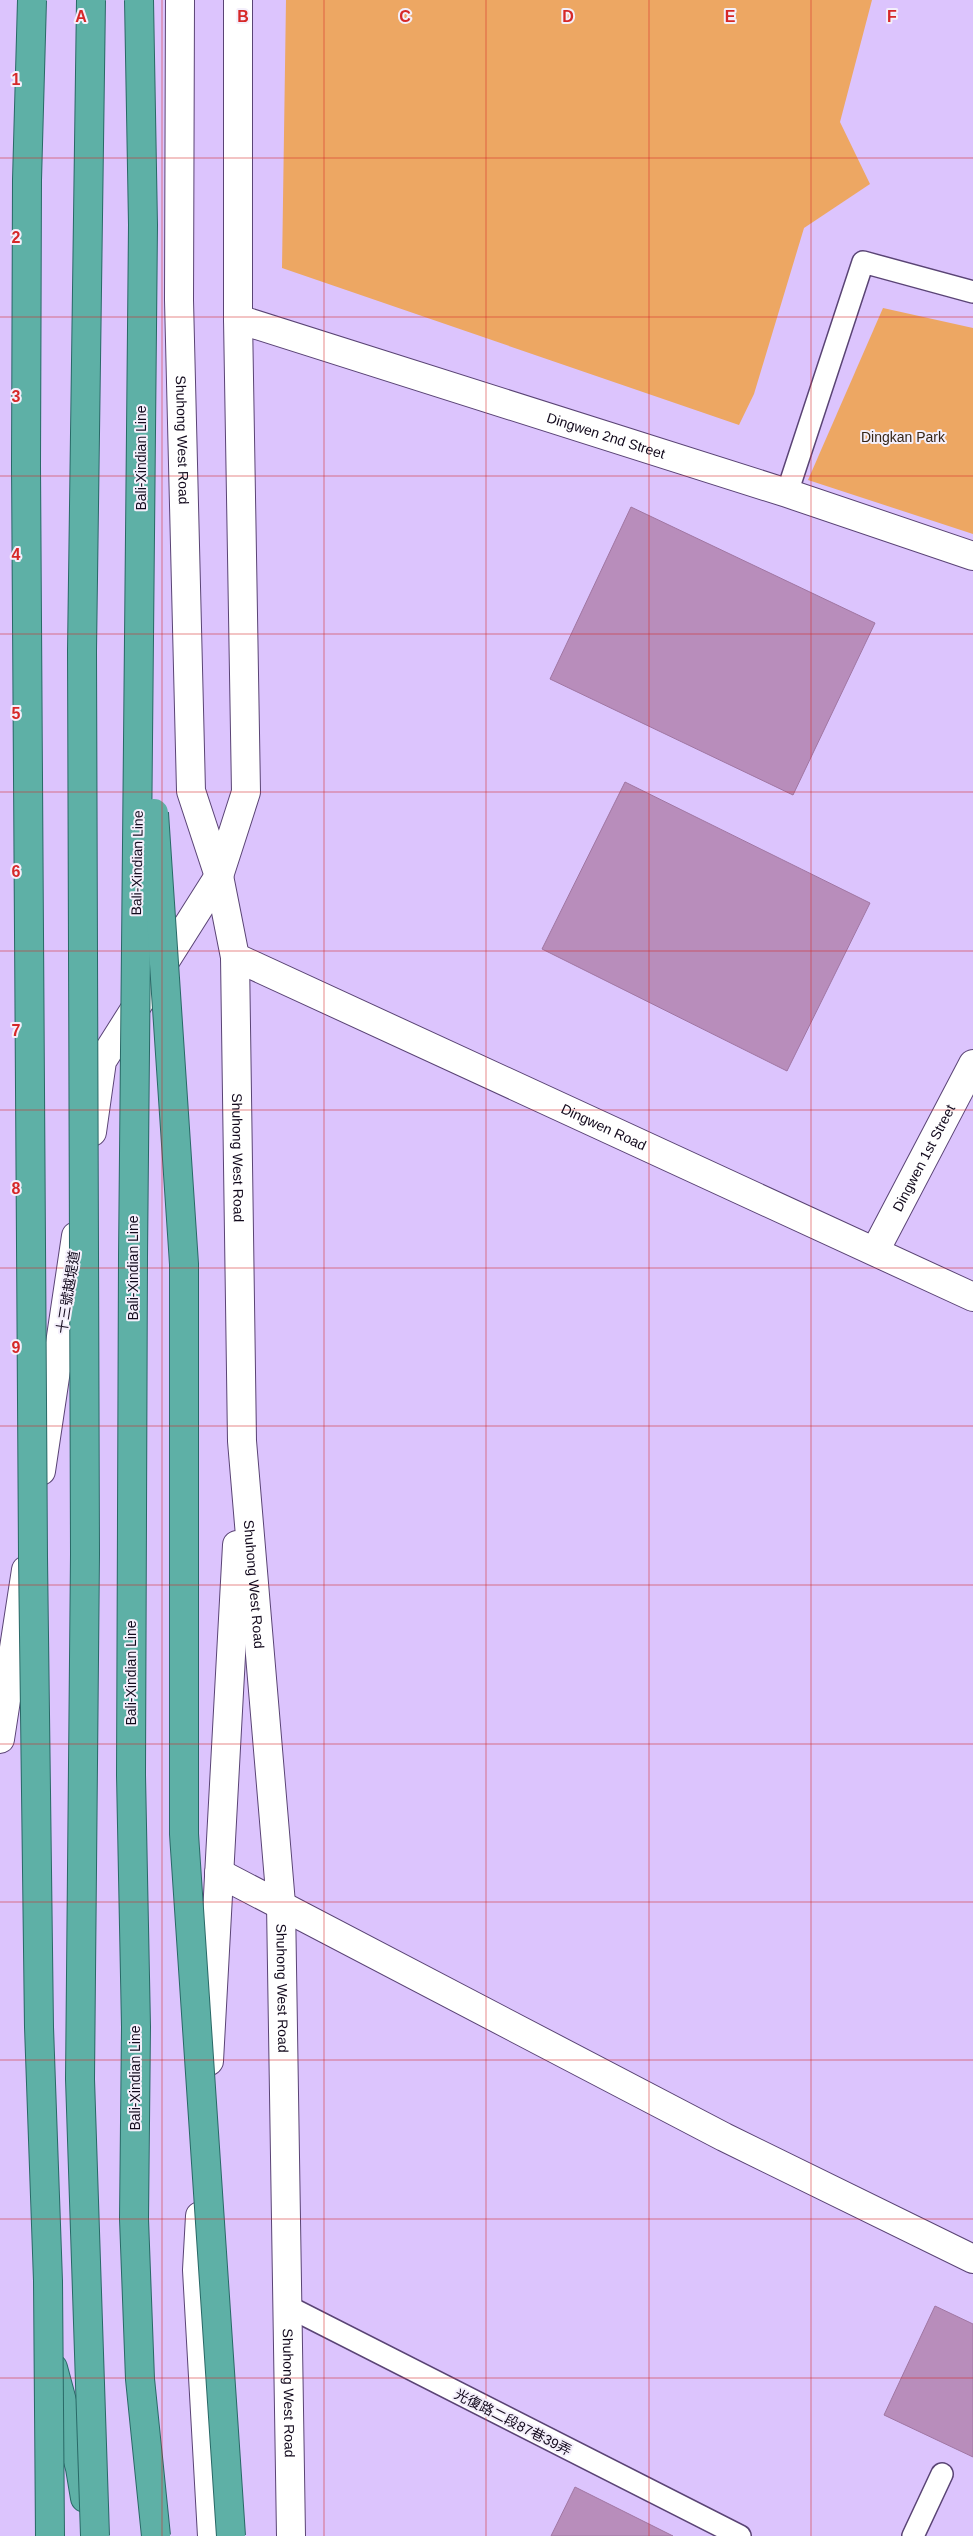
<svg xmlns="http://www.w3.org/2000/svg" width="973" height="2536" font-family="Arial,'Noto Sans TC',sans-serif">
	<style>
		.green { fill: #eda763 }
		.building { fill: #b88dbb; stroke: #a076a2 }
		.lines { fill: none; stroke-linecap: round; stroke-linejoin: round }
		.service-casing { stroke: #5a4475; stroke-width: 24 }
		.minor-casing { stroke: #5a4475; stroke-width: 30 }
		.tertiary-casing { stroke: #5a4475; stroke-width: 30 }
		.trunk-casing { stroke: #296967; stroke-width: 30 }
		.service { stroke: #fff; stroke-width: 21 }
		.minor { stroke: #fff; stroke-width: 28 }
		.tertiary { stroke: #fff; stroke-width: 28 }
		.trunk { stroke: #5eb0a6; stroke-width: 28 }
		.trunk-bridge-casing { stroke: #296967; stroke-width: 30; stroke-linecap: butt }
		.trunk-bridge { stroke: #5eb0a6; stroke-width: 28 }
		.grid { fill: none; stroke: #d62828; stroke-width: 1; stroke-opacity: 0.55 }
		.labels { text-anchor: middle; dominant-baseline: central; stroke-width: 4; stroke-linejoin: round; paint-order: stroke }
		.street-label { font-size: 14px; fill: #12091c; stroke: #f4effb }
		.park-label { font-size: 14px; fill: #362617; stroke: #f4effb }
		.grid-label { font-size: 16px; text-anchor: middle; font-weight: bold; fill: #d62828; stroke: #f4effb; stroke-width: 4; stroke-linejoin: round; paint-order: stroke }
	</style>
	<rect width="100%" height="100%" fill="#dcc4fd"/>
	<!-- green -->
	<g class="green">
		<polygon points="286,0 872,0 840,122 870,184 804,228 754,394 739,425 282,268"/>
		<polygon points="883,308 973,328 973,534 808,480"/>
	</g>
	<!-- building -->
	<g class="building">
		<polygon points="631,507 875,623 793,795 550,679"/>
		<polygon points="625,782 870,903 787,1071 542,949"/>
		<polygon points="935,2306 973,2324 973,2457 884,2415"/>
		<polygon points="575,2487 673,2536 551,2536"/>
	</g>
	<g class="lines">
		<!-- service casing -->
		<g class="service-casing">
			<g id="service">
				<polyline points="787,493 863,262 973,292"/>
				<polyline points="287,2306 740,2536"/>
				<polyline points="913,2536 942,2474"/>
			</g>
		</g>
		<!-- minor casing -->
		<g class="minor-casing">
			<g id="minor">
				<path id="s1" d="M238,319L787,493L973,556"/>
				<path id="s2" d="M235,957L973,1297"/>
				<polyline points="92,1132 102,1061 219,876"/>
				<path id="s3" d="M875,1251L973,1064"/>
				<polyline points="41,1471 76,1236"/>
				<polyline points="0,1739 26,1570"/>
				<polyline points="219,1873 724,2137 973,2259"/>
			</g>
		</g>
		<!-- tertiary casing -->
		<g class="tertiary-casing">
			<g id="tertiary">
				<path id="s4" d="M180,0L179,300L191,791L219,876L235,957L242,1441L281,1904L291,2536"/>
				<polyline points="219,876 246,792 238,319 238,0"/>
				<polyline points="209,2061 237,1545"/>
				<polyline points="200,2216 197,2270 212,2536"/>
			</g>
		</g>
		<!-- trunk casing -->
		<g class="trunk-casing">
			<polyline id="trunk" points="53,2368 80,2468 85,2498"/>
		</g>
		<!-- service -->
		<use href="#service" class="service"/>
		<!-- minor -->
		<use href="#minor" class="minor"/>
		<!-- tertiary -->
		<use href="#tertiary" class="tertiary"/>
		<!-- trunk -->
		<use href="#trunk" class="trunk"/>
		<!-- trunk-bridge casing -->
		<g class="trunk-bridge-casing">
			<g id="trunk-bridge">
				<polyline points="32,0 27,180 26,466 33,1557 39,2027 48,2281 50,2536"/>
				<polyline points="91,0 82,651 85,1554 80,2079 95,2536"/>
				<polyline points="139,0 143,225 133,1257 131,1775 136,2027 134,2219 140,2379 156,2536"/>
				<polyline points="154,813 184,1264 184,1834 231,2536"/>
			</g>
		</g>
		<!-- trunk-bridge -->
		<use href="#trunk-bridge" class="trunk-bridge"/>
	</g>
	<!-- grid -->
	<path class="grid" d="M162,0V2536M324,0V2536M486,0V2536M649,0V2536M811,0V2536M0,158H973M0,317H973M0,476H973M0,634H973M0,792H973M0,951H973M0,1110H973M0,1268H973M0,1426H973M0,1585H973M0,1744H973M0,1902H973M0,2060H973M0,2219H973M0,2378H973"/>
	<g class="labels">
		<!-- street labels -->
		<g class="street-label">
			<text stroke="none"><textPath href="#s1" startOffset="386">Dingwen 2nd Street</textPath></text>
			<text stroke="none"><textPath href="#s4" startOffset="440">Shuhong West Road</textPath></text>
			<text transform="translate(141 458) rotate(-90)">Bali-Xindian Line</text>
			<text transform="translate(137 863) rotate(-89)">Bali-Xindian Line</text>
			<text stroke="none"><textPath href="#s2" startOffset="406">Dingwen Road</textPath></text>
			<text stroke="none"><textPath href="#s4" startOffset="1164">Shuhong West Road</textPath></text>
			<text stroke="none"><textPath href="#s3" startOffset="105">Dingwen 1st Street</textPath></text>
			<text transform="translate(133 1268) rotate(-90)">Bali-Xindian Line</text>
			<text transform="translate(68 1292) rotate(-81)">十三號越堤道</text>
			<text stroke="none"><textPath href="#s4" startOffset="1591">Shuhong West Road</textPath></text>
			<text transform="translate(131 1673) rotate(-90)">Bali-Xindian Line</text>
			<text stroke="none"><textPath href="#s4" startOffset="1996">Shuhong West Road</textPath></text>
			<text transform="translate(135 2078) rotate(-90)">Bali-Xindian Line</text>
			<text stroke="none"><textPath href="#s4" startOffset="2401">Shuhong West Road</textPath></text>
			<text transform="translate(513 2422) rotate(27)">光復路二段87巷39弄</text>
		</g>
		<!-- park labels -->
		<g class="park-label">
			<text x="903" y="437">Dingkan Park</text>
		</g>
	</g>
	<g class="grid-label">
		<text x="81" y="22">A</text>
		<text x="243" y="22">B</text>
		<text x="405" y="22">C</text>
		<text x="568" y="22">D</text>
		<text x="730" y="22">E</text>
		<text x="892" y="22">F</text>
		<text x="16" y="85">1</text>
		<text x="16" y="243">2</text>
		<text x="16" y="402">3</text>
		<text x="16" y="560">4</text>
		<text x="16" y="719">5</text>
		<text x="16" y="877">6</text>
		<text x="16" y="1036">7</text>
		<text x="16" y="1194">8</text>
		<text x="16" y="1353">9</text>
	</g>
</svg>
